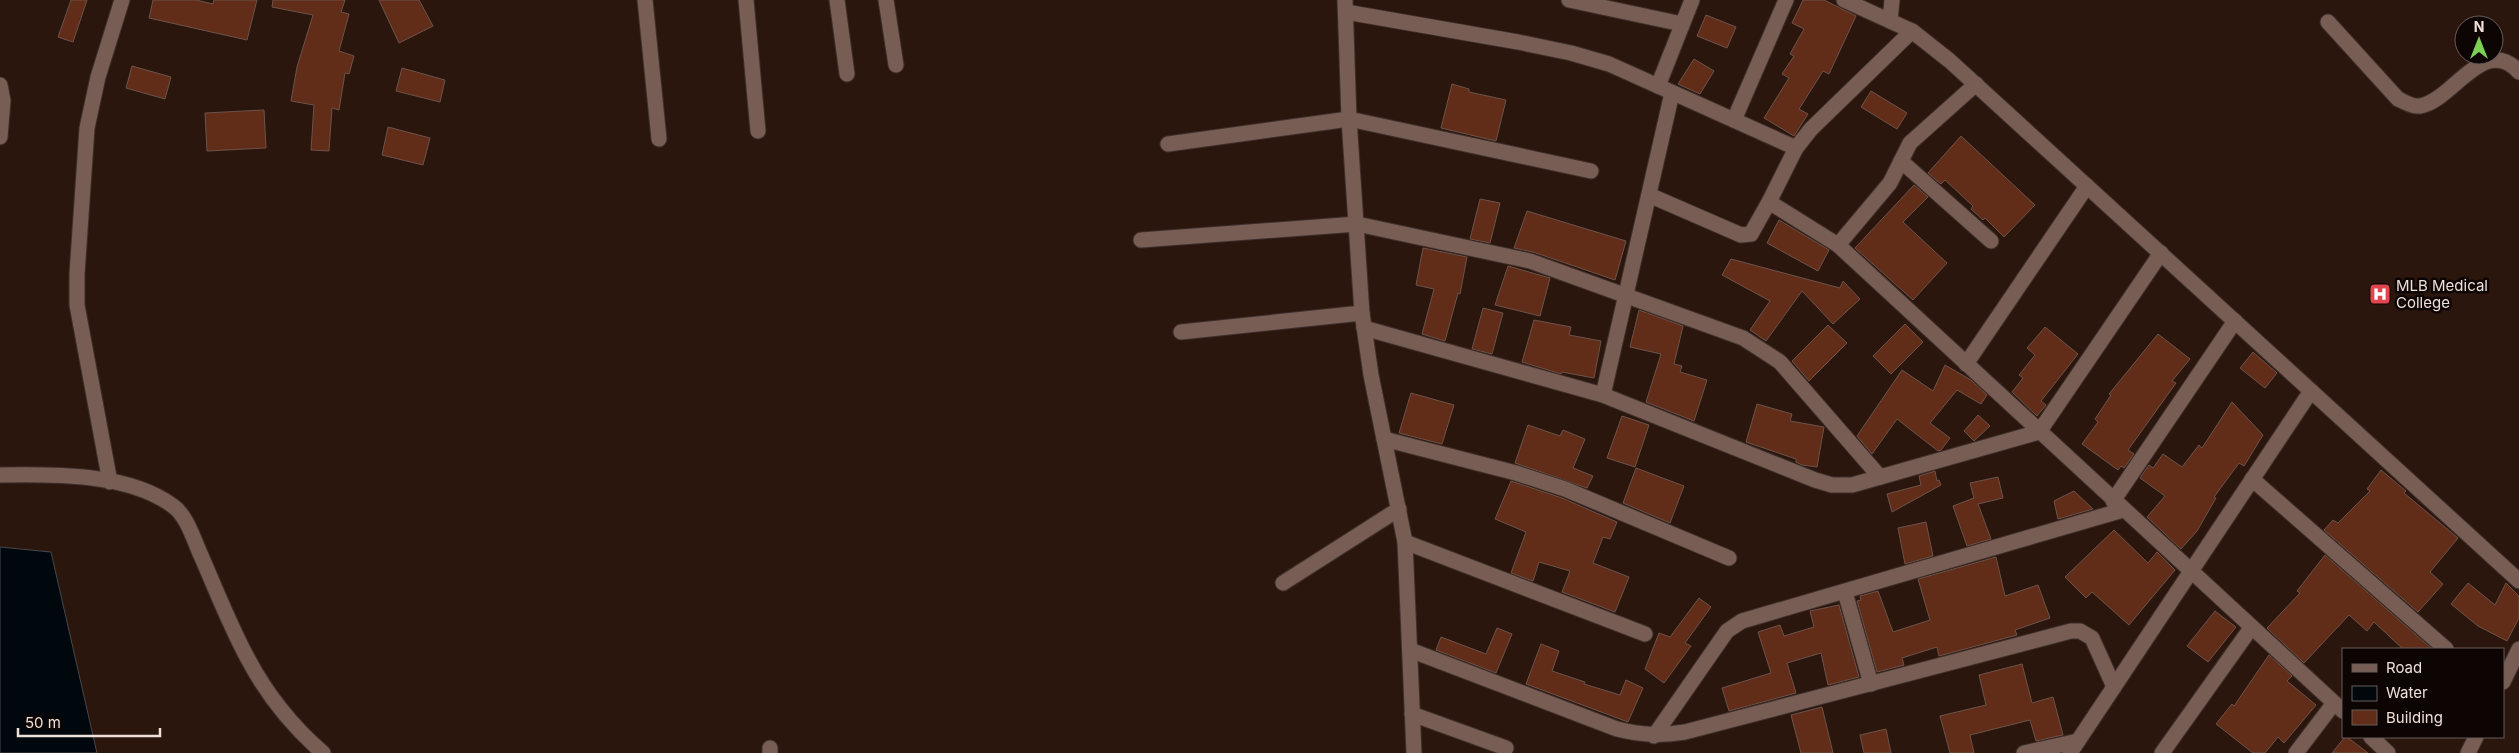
<svg xmlns="http://www.w3.org/2000/svg" width="2519" height="753" font-family="Inter,sans-serif">
	<style>
		.water { fill: #00080e; stroke: #47484b }
		.building { fill: #612d19; stroke: #6c534a }
		.lines { fill: none; stroke-linecap: round; stroke-linejoin: round }
		.minor-casing { stroke: #3e2f2b; stroke-width: 17 }
		.minor { stroke: #775d54; stroke-width: 15 }
		.labels { text-anchor: middle; dominant-baseline: central; stroke-width: 5; stroke-linejoin: round; paint-order: stroke }
		.poi-label { font-size: 15px; fill: #eedfd9; stroke: #0d0503; text-anchor: start }
	</style>
	<rect width="100%" height="100%" fill="#2b160e"/>
	<!-- water -->
	<polygon class="water" points="0,547 51,552 97,753 0,753"/>
	<!-- building -->
	<g class="building">
		<polygon points="71,0 87,0 73,42 58,37"/>
		<polygon points="153,0 196,0 213,4 214,0 257,0 247,40 149,18"/>
		<polygon points="273,0 345,0 341,12 349,14 339,51 354,56 349,74 345,73 339,110 332,108 329,151 311,150 314,105 291,101 297,67 313,15 272,7"/>
		<polygon points="379,0 419,0 433,26 399,43"/>
		<polygon points="1803,0 1824,0 1856,16 1829,74 1823,71 1799,109 1808,114 1794,136 1764,118 1789,78 1782,74 1794,56 1790,54 1804,29 1792,23"/>
		<polygon points="1706,15 1736,27 1727,48 1697,36"/>
		<polygon points="1694,59 1714,71 1700,94 1678,84"/>
		<polygon points="132,66 171,77 165,99 126,88"/>
		<polygon points="402,68 445,80 440,102 396,91"/>
		<polygon points="1452,84 1469,89 1469,92 1506,100 1496,141 1441,128"/>
		<polygon points="1871,91 1907,113 1897,129 1861,107"/>
		<polygon points="264,110 266,148 207,151 205,113"/>
		<polygon points="388,127 430,138 423,165 382,155"/>
		<polygon points="1961,136 2035,205 2004,237 1985,218 1983,220 1971,209 1973,206 1945,180 1941,184 1928,173"/>
		<polygon points="1914,185 1928,197 1903,222 1947,263 1913,300 1855,248"/>
		<polygon points="1480,199 1500,203 1490,243 1470,239"/>
		<polygon points="1527,211 1626,241 1615,280 1533,252 1514,248"/>
		<polygon points="1779,220 1829,250 1818,271 1767,243"/>
		<polygon points="1423,248 1467,257 1460,294 1458,293 1445,341 1422,334 1434,289 1416,285"/>
		<polygon points="1731,259 1840,288 1843,281 1860,299 1833,324 1802,291 1766,341 1750,330 1770,301 1722,275"/>
		<polygon points="1508,266 1550,278 1540,316 1495,305"/>
		<polygon points="1483,308 1503,313 1492,354 1472,349"/>
		<polygon points="1639,310 1683,326 1674,364 1682,366 1680,372 1707,380 1694,421 1646,402 1661,354 1630,347"/>
		<polygon points="1534,320 1571,327 1569,335 1601,341 1594,378 1562,372 1561,374 1522,362"/>
		<polygon points="1905,324 1923,342 1891,374 1873,356"/>
		<polygon points="1828,325 1847,343 1809,381 1792,361"/>
		<polygon points="2045,327 2078,354 2041,401 2046,405 2037,416 2012,392 2023,378 2019,375 2035,355 2027,348"/>
		<polygon points="2158,334 2190,359 2172,381 2176,383 2128,450 2134,454 2124,468 2121,466 2118,470 2082,444 2098,422 2095,419 2111,395 2109,394"/>
		<polygon points="2253,352 2277,373 2265,388 2240,368"/>
		<polygon points="1945,365 1971,380 1987,395 1981,404 1957,390 1930,423 1950,438 1941,450 1938,451 1897,419 1872,454 1857,436 1902,370 1933,391"/>
		<polygon points="1411,393 1454,405 1442,444 1399,433"/>
		<polygon points="2232,402 2263,435 2244,466 2239,463 2214,497 2216,498 2197,531 2181,549 2147,517 2165,496 2140,478 2149,465 2153,468 2163,454 2182,467 2199,445 2202,448"/>
		<polygon points="1757,404 1792,414 1790,421 1824,427 1817,467 1802,465 1796,462 1796,459 1746,442"/>
		<polygon points="1978,415 1990,426 1974,441 1964,431"/>
		<polygon points="1622,416 1649,425 1635,467 1607,458"/>
		<polygon points="1528,425 1560,436 1563,430 1585,439 1573,468 1593,476 1587,488 1515,463"/>
		<polygon points="1636,468 1684,486 1670,523 1623,503"/>
		<polygon points="2381,470 2406,491 2404,493 2458,538 2430,572 2443,584 2418,612 2324,530 2333,520 2338,523 2370,491 2367,489"/>
		<polygon points="1935,471 1937,481 1939,480 1941,485 1892,512 1887,494 1921,485 1919,476"/>
		<polygon points="1998,477 2003,498 1978,504 1991,539 1967,546 1953,506 1974,498 1970,483"/>
		<polygon points="1511,481 1562,498 1617,522 1610,539 1603,537 1593,563 1629,577 1615,612 1562,592 1570,571 1539,562 1533,581 1511,573 1526,532 1495,519"/>
		<polygon points="2074,491 2093,509 2058,519 2054,501"/>
		<polygon points="1926,522 1933,556 1905,564 1898,528"/>
		<polygon points="2114,530 2148,563 2157,552 2175,570 2129,625 2092,592 2086,598 2065,577"/>
		<polygon points="2325,555 2432,649 2403,649 2374,622 2367,631 2349,615 2304,663 2267,628 2300,593 2297,591"/>
		<polygon points="1996,557 2005,596 2038,585 2050,618 2015,630 2017,635 1939,656 1937,647 1902,658 1904,665 1877,672 1857,601 1861,600 1860,596 1878,591 1893,632 1930,620 1918,579"/>
		<polygon points="2468,583 2495,605 2506,583 2519,596 2519,618 2507,641 2478,626 2451,604"/>
		<polygon points="1699,598 1711,607 1685,643 1691,646 1664,683 1645,669 1659,633 1670,637"/>
		<polygon points="1839,605 1859,677 1828,685 1821,653 1787,663 1796,693 1729,711 1722,688 1771,673 1758,632 1780,625 1784,636 1814,627 1810,611"/>
		<polygon points="2215,611 2236,627 2208,662 2187,646"/>
		<polygon points="1497,628 1512,634 1496,673 1436,650 1441,637 1486,654"/>
		<polygon points="1541,644 1559,651 1552,671 1585,682 1584,684 1620,695 1626,680 1643,688 1628,722 1526,684"/>
		<polygon points="2269,655 2292,676 2287,681 2316,705 2284,743 2278,737 2265,753 2253,753 2216,724 2232,704 2234,706"/>
		<polygon points="2022,664 2032,703 2053,697 2063,735 2036,741 2030,720 1970,735 1974,753 1950,753 1940,716 1986,705 1979,675"/>
		<polygon points="1822,707 1833,753 1801,753 1791,715"/>
		<polygon points="1886,729 1891,753 1864,753 1860,735"/>
		<polygon points="2345,737 2347,737 2368,753 2332,753"/>
	</g>
	<g class="lines">
		<!-- minor casing -->
		<g class="minor-casing">
			<g id="minor">
				<polyline points="645,0 659,139"/>
				<polyline points="746,0 758,131"/>
				<polyline points="837,0 847,74"/>
				<polyline points="886,0 896,65"/>
				<polyline points="1345,0 1349,119 1362,313 1371,375 1405,542 1414,753"/>
				<polyline points="1569,0 1682,24"/>
				<polyline points="1844,0 1912,31 1950,61 2519,581"/>
				<polyline points="1346,12 1518,42 1571,53 1609,64 1796,148"/>
				<polyline points="1890,21 1892,0"/>
				<path d="M2328,22L2398,99C2405,102 2412,107 2420,106C2452,101 2485,33 2519,72"/>
				<polyline points="0,85 3,101 0,137"/>
				<polyline points="1658,86 1692,0"/>
				<polyline points="1734,120 1786,0"/>
				<polyline points="1168,144 1349,119 1591,171"/>
				<polyline points="1901,161 1991,241"/>
				<polyline points="1649,195 1741,235 1751,234 1769,202 1838,245 2343,711"/>
				<polyline points="1769,202 1796,148 1811,129 1912,31"/>
				<polyline points="1141,240 1357,224 1530,261 1743,338 1780,362 1880,477"/>
				<polyline points="1838,245 1890,183 1910,143 1976,84"/>
				<polyline points="1364,328 1603,395 1815,480 1832,485 1852,485 2039,432 2161,253"/>
				<polyline points="1181,332 1362,313"/>
				<polyline points="1966,364 2087,186"/>
				<polyline points="1603,395 1672,93"/>
				<polyline points="1384,439 1516,473 1565,489 1729,558"/>
				<path d="M0,475C53,474 129,473 173,506C186,515 193,537 199,551C215,587 229,624 248,659C267,695 292,726 323,753"/>
				<polyline points="2252,479 2446,649"/>
				<polyline points="110,482 77,305 77,274 87,128 98,77 122,0"/>
				<polyline points="2113,501 2235,321"/>
				<polyline points="1405,542 1645,634"/>
				<polyline points="1283,583 1399,509"/>
				<polyline points="1845,592 1871,684"/>
				<path d="M1410,650L1617,729C1641,735 1660,736 1685,732L2071,631H2080L2092,638L2114,687"/>
				<polyline points="2503,682 2519,649"/>
				<polyline points="1412,714 1506,748"/>
				<polyline points="1654,736 1727,631 1742,621 2123,510"/>
				<polyline points="2371,737 2388,753"/>
				<polyline points="770,753 770,748"/>
				<polyline points="2024,753 2078,741"/>
				<polyline points="2070,753 2311,391"/>
				<polyline points="2162,753 2251,628"/>
				<polyline points="2296,753 2334,703"/>
				<polyline points="2468,753 2476,737"/>
			</g>
		</g>
		<!-- minor -->
		<use href="#minor" class="minor"/>
	</g>
	<!-- icons -->
	<defs>
		<g id="hospital-square" transform="scale(1.125)"><rect x="-9" y="-9" width="18" height="18" rx="4" fill="#e0444e" stroke="#0d0503"/><path d="M-5-5h3v3.5h4V-5h3V5h-3V1.5h-4V5h-3Z" fill="#fff"/></g>
	</defs>
	<g fill-rule="evenodd">
		<use href="#hospital-square" x="2380" y="294"/>
	</g>
	<g class="labels">
		<!-- poi labels -->
		<g class="poi-label">
			<text x="2396" y="285">MLB Medical<tspan x="2396" dy="17">College</tspan></text>
		</g>
	</g>
	<!-- legend -->
	<rect x="2342" y="648" width="162" height="90" fill="#0d0503" stroke="#675c59"/>
	<rect x="2352" y="664" width="25" height="8" fill="#775d54" stroke="#675c59"/>
	<text x="2386" y="673" font-size="15" fill="#eedfd9">Road</text>
	<rect x="2352" y="686" width="25" height="15" fill="#00080e" stroke="#675c59"/>
	<text x="2386" y="698" font-size="15" fill="#eedfd9">Water</text>
	<rect x="2352" y="710" width="25" height="15" fill="#612d19" stroke="#675c59"/>
	<text x="2386" y="723" font-size="15" fill="#eedfd9">Building</text>
	<!-- north arrow -->
	<g transform="translate(2479 40)"><circle r="24" fill="#0d0503" stroke="#675c59"/>
	<path d="M0-4L9 19L0 12L-9 19Z" fill="#7cd155"/>
	<text y="-8" font-size="14" font-weight="bold" text-anchor="middle" fill="#eedfd9">N</text>
	</g>
	<!-- scale -->
	<path d="M18 728v8h142v-8" fill="none" stroke="#eedfd9" stroke-width="2.5"/>
	<text x="25" y="728" font-size="15" fill="#eedfd9" stroke="#0d0503" stroke-width="4" paint-order="stroke">50 m</text>
</svg>
